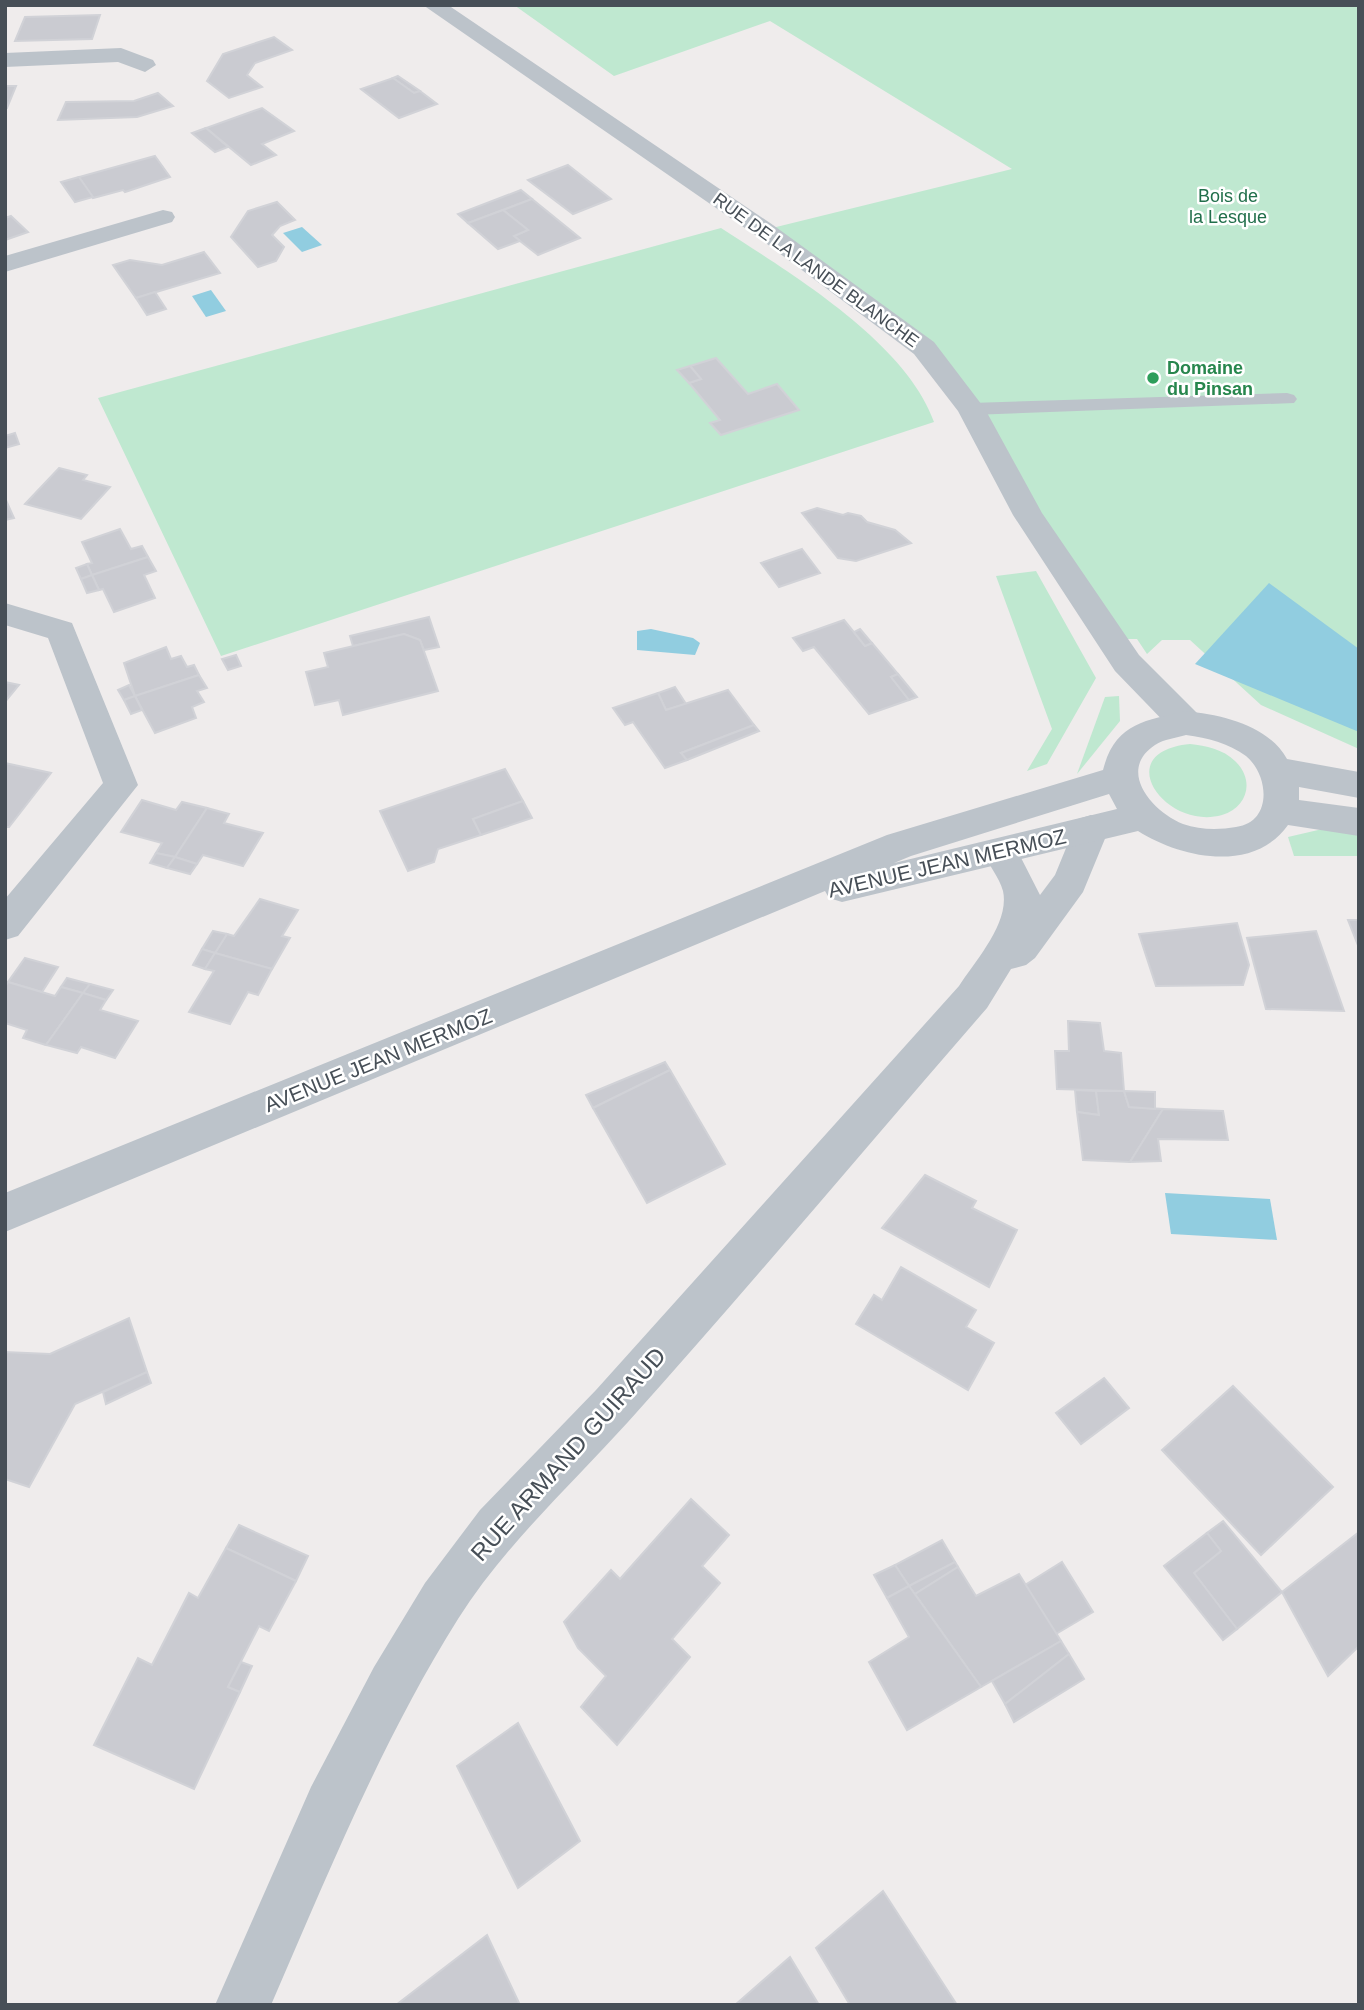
<svg xmlns="http://www.w3.org/2000/svg" width="1364" height="2010" font-family="Helvetica,sans-serif">
	<style>
		.green { fill: #bfe8d0 }
		.water { fill: #91cde0 }
		.building { fill: #cacbd1; stroke: #d1d2d7; stroke-width: 2 }
		.lines { fill: none; stroke-linecap: round; stroke-linejoin: round }
		.service { fill: #bcc3ca; fill-rule: evenodd }
		.minor { fill: #bcc3ca; fill-rule: evenodd }
		.tertiary { fill: #bcc3ca; fill-rule: evenodd }
		.leisure-dot { fill: #2e9e5b; stroke: #fff; stroke-width: 2.5 }
		.labels { text-anchor: middle; dominant-baseline: central; stroke-width: 5; stroke-linejoin: round; paint-order: stroke }
		.far-park-label { font-size: 18px; fill: #216f4b; stroke: #fff }
		.far-street-label { font-size: 18px; fill: #474f57; stroke: #fff }
		.far-leisure-label { font-size: 18px; font-weight: bold; fill: #27864d; stroke: #fff; text-anchor: start }
		.street-label { font-size: 21px; fill: #474f57; stroke: #fff }
		.near-street-label { font-size: 24px; fill: #474f57; stroke: #fff }
	</style>
	<rect width="100%" height="100%" fill="#efecec"/>
	<!-- green -->
	<g class="green">
		<polygon points="514,5 1359,5 1359,749 1261,705 1190,640 1162,640 1147,654 1137,639 1103,639 924,348 764,230 1012,169 770,21 614,76"/>
		<path d="M721,228C790,273 906,342 934,422L221,656L98,398Z"/>
		<polygon points="1036,571 1096,678 1047,764 1027,771 1052,729 996,576"/>
		<polygon points="1119,696 1120,721 1077,774 1105,697"/>
		<path d="M1190,744C1206,746 1223,749 1235,761C1255,780 1248,807 1222,815C1166,831 1108,752 1190,744Z"/>
		<polygon points="1331,827 1359,833 1359,856 1294,856 1288,837"/>
	</g>
	<!-- water -->
	<g class="water">
		<polygon points="302,227 322,245 302,252 283,233"/>
		<polygon points="211,290 226,311 206,317 192,296"/>
		<polygon points="1269,583 1359,649 1359,732 1195,664"/>
		<polygon points="651,629 693,638 700,643 695,655 637,650 637,631"/>
		<polygon points="1165,1193 1270,1199 1277,1240 1171,1234"/>
	</g>
	<!-- building -->
	<g class="building">
		<polygon points="100,15 92,39 15,41 25,17"/>
		<polygon points="274,37 292,50 255,63 247,75 262,87 229,98 207,81 223,54"/>
		<polygon points="398,76 420,91 414,93 393,78"/>
		<polygon points="393,78 414,93 420,91 437,104 399,118 361,89"/>
		<polygon points="5,86 16,86 7,108 5,108"/>
		<polygon points="158,93 173,106 137,117 58,120 66,102 134,101"/>
		<polygon points="262,108 294,131 262,144 276,155 251,165 206,128"/>
		<polygon points="206,128 228,147 215,152 192,133"/>
		<polygon points="155,156 170,177 125,192 123,190 93,198 79,177"/>
		<polygon points="568,165 611,199 573,214 528,180"/>
		<polygon points="79,177 93,197 75,202 61,182"/>
		<polygon points="521,190 532,199 468,223 458,214"/>
		<polygon points="532,199 580,238 538,255 520,241 514,236 528,230 503,210"/>
		<polygon points="277,202 295,220 280,226 272,235 284,247 276,261 258,267 231,237 248,211"/>
		<polygon points="503,210 528,230 514,236 520,241 498,249 468,223"/>
		<polygon points="11,216 28,232 5,240 5,218"/>
		<polygon points="204,252 220,273 136,298 113,265 130,260 162,265"/>
		<polygon points="155,292 166,309 147,315 136,298"/>
		<polygon points="716,358 748,394 777,384 799,410 721,435 710,423 720,420 689,383 701,379 690,366"/>
		<polygon points="690,366 701,379 689,383 677,370"/>
		<polygon points="15,433 19,444 5,448 5,436"/>
		<polygon points="59,468 87,475 83,480 110,487 81,519 25,504"/>
		<polygon points="5,498 14,518 5,520"/>
		<polygon points="817,508 843,515 848,513 861,516 867,522 895,530 911,543 856,561 838,558 802,513"/>
		<polygon points="120,529 131,549 142,546 148,557 92,575 87,564 92,563 82,542"/>
		<polygon points="802,549 820,573 779,587 761,563"/>
		<polygon points="148,557 156,571 144,575 155,598 114,612 103,589 99,590 92,575"/>
		<polygon points="87,564 92,575 81,579 76,568"/>
		<polygon points="92,575 99,590 87,593 81,579"/>
		<polygon points="429,617 439,647 424,650 420,640 404,634 353,646 350,636"/>
		<polygon points="844,620 865,646 872,643 898,674 891,677 909,700 869,714 814,647 803,651 793,638"/>
		<polygon points="860,629 872,643 865,646 854,632"/>
		<polygon points="404,634 420,640 438,691 343,715 339,700 315,705 306,672 328,667 324,653"/>
		<polygon points="166,647 171,659 181,656 187,667 194,665 199,675 135,696 124,663"/>
		<polygon points="236,655 241,666 228,670 222,659"/>
		<polygon points="898,674 917,697 909,700 891,677"/>
		<polygon points="199,675 207,688 197,691 204,702 192,707 196,718 155,733 135,696"/>
		<polygon points="5,682 19,685 5,702"/>
		<polygon points="129,685 135,696 124,700 118,690"/>
		<polygon points="675,687 686,704 666,710 658,693"/>
		<polygon points="728,690 754,725 681,753 687,760 665,768 633,722 625,725 613,708 658,693 666,710"/>
		<polygon points="135,696 142,710 131,714 124,700"/>
		<polygon points="754,725 759,731 687,760 681,753"/>
		<polygon points="5,763 51,773 9,827 5,827"/>
		<polygon points="505,769 523,801 473,819 481,835 438,849 434,862 408,871 380,811"/>
		<polygon points="142,800 176,810 182,802 207,808 175,857 156,853 162,843 121,832"/>
		<polygon points="523,801 532,818 481,835 473,819"/>
		<polygon points="207,808 229,814 224,823 263,833 243,866 203,855 197,864 175,857"/>
		<polygon points="156,853 175,857 167,868 150,863"/>
		<polygon points="175,857 197,864 190,874 167,868"/>
		<polygon points="260,899 298,910 282,936 290,938 272,969 215,953 227,934 234,936"/>
		<polygon points="1348,920 1359,920 1359,948"/>
		<polygon points="1237,923 1249,965 1243,985 1156,986 1139,934"/>
		<polygon points="213,931 227,934 215,953 202,949"/>
		<polygon points="1316,931 1344,1011 1266,1009 1247,938"/>
		<polygon points="202,949 215,953 205,969 193,965"/>
		<polygon points="215,953 272,969 258,995 248,992 230,1024 189,1012 214,971 205,969"/>
		<polygon points="25,958 58,967 42,992 8,982"/>
		<polygon points="67,978 90,984 83,993 61,987"/>
		<polygon points="8,982 55,996 61,987 83,993 46,1045 23,1038 27,1030 5,1023 5,987"/>
		<polygon points="90,984 113,990 106,1000 83,993"/>
		<polygon points="83,993 106,1000 100,1010 138,1021 115,1058 81,1047 77,1053 46,1045"/>
		<polygon points="1068,1021 1100,1023 1104,1051 1121,1053 1124,1091 1057,1089 1055,1051 1069,1051"/>
		<polygon points="665,1062 670,1070 593,1108 586,1095"/>
		<polygon points="670,1070 725,1164 647,1203 593,1108"/>
		<polygon points="1075,1090 1096,1091 1099,1115 1077,1112"/>
		<polygon points="1096,1091 1124,1091 1129,1107 1163,1109 1130,1162 1083,1160 1077,1112 1099,1115"/>
		<polygon points="1124,1091 1155,1092 1155,1109 1129,1107"/>
		<polygon points="1163,1109 1223,1111 1228,1140 1158,1139 1161,1161 1130,1162"/>
		<polygon points="925,1175 976,1201 972,1208 1017,1230 989,1287 882,1228"/>
		<polygon points="901,1267 976,1310 966,1327 994,1343 968,1390 856,1324 874,1295 882,1300"/>
		<polygon points="129,1318 147,1372 75,1404 29,1487 5,1479 5,1352 50,1354"/>
		<polygon points="147,1372 151,1383 106,1404 103,1392"/>
		<polygon points="1104,1378 1129,1408 1081,1444 1056,1413"/>
		<polygon points="1233,1386 1333,1487 1261,1555 1162,1450"/>
		<polygon points="691,1499 729,1535 702,1566 720,1583 672,1639 690,1657 617,1745 581,1707 606,1676 578,1648 564,1622 611,1570 620,1579"/>
		<polygon points="1223,1521 1282,1592 1237,1629 1194,1573 1221,1551 1207,1533"/>
		<polygon points="239,1525 308,1556 296,1581 226,1548"/>
		<polygon points="1359,1532 1359,1646 1328,1676 1282,1592"/>
		<polygon points="1207,1533 1221,1551 1194,1573 1237,1629 1223,1640 1164,1566"/>
		<polygon points="942,1540 955,1562 909,1586 895,1565"/>
		<polygon points="226,1548 296,1581 269,1631 259,1626 228,1687 240,1692 194,1789 94,1745 138,1658 152,1665 189,1593 198,1598"/>
		<polygon points="955,1562 958,1567 915,1594 909,1586"/>
		<polygon points="1062,1562 1093,1612 1056,1634 1025,1585"/>
		<polygon points="895,1565 909,1586 887,1598 874,1575"/>
		<polygon points="958,1567 976,1596 1019,1574 1061,1641 981,1687 915,1594"/>
		<polygon points="909,1586 981,1687 907,1730 869,1662 909,1637 887,1598"/>
		<polygon points="1061,1641 1069,1654 1005,1704 992,1681"/>
		<polygon points="1069,1654 1084,1679 1014,1722 1005,1704"/>
		<polygon points="241,1662 252,1666 240,1692 228,1687"/>
		<polygon points="518,1723 580,1841 518,1888 457,1766"/>
		<polygon points="883,1891 957,2005 850,2005 816,1948"/>
		<polygon points="487,1935 520,2005 396,2005"/>
		<polygon points="790,1957 819,2005 735,2005"/>
	</g>
	<g class="lines">
		<!-- service -->
		<polygon class="service" points="1287,393 1294,395 1297,399 1294,403 971,415 961,409 971,403"/>
		<!-- minor -->
		<g class="minor">
			<polygon points="423,5 448,5 773,225 934,342 985,409 1042,513 1139,655 1198,714 1203,723 1198,732 1186,735 1174,732 1115,671 1013,515 958,411 914,354 755,235"/>
			<polygon points="121,48 153,60 156,65 145,72 118,62 5,67 5,53"/>
			<polygon points="163,210 172,212 175,217 172,222 5,272 5,256"/>
			<polygon points="5,603 72,623 138,785 18,936 5,940 5,899 103,783 48,638 5,625"/>
			<path d="M1091,815L1104,819L1109,829L1083,892L1035,958L1026,965L1011,969L987,1008C867,1146 750,1286 628,1422C570,1486 505,1545 458,1619C382,1740 328,1874 271,2005H215L311,1787L374,1667L425,1583L480,1510L596,1390L959,986C975,961 1010,923 1003,891C999,877 989,865 982,852L987,842L1000,838L1013,842L1040,895L1055,875L1078,819Z"/>
		</g>
		<!-- tertiary -->
		<path class="tertiary" d="M1186,711C1222,715 1268,725 1287,759L1359,772V798L1299,787V800L1359,808V836L1288,825C1253,874 1181,858 1138,831L842,902L829,898L825,891L5,1232V1193L887,835L1103,770C1115,723 1144,721 1186,711ZM1186,735C1208,738 1228,743 1246,756C1269,775 1273,822 1236,827C1219,830 1200,830 1183,824C1151,811 1117,770 1155,745C1164,739 1176,738 1186,735ZM1109,794L1117,809L894,863L911,856Z"/>
	</g>
	<!-- markers -->
	<circle class="leisure-dot" cx="1153" cy="378" r="7"/>
	<g class="labels">
		<!-- far-park labels -->
		<g class="far-park-label">
			<text x="1228" y="196">Bois de<tspan x="1228" dy="21">la Lesque</tspan></text>
		</g>
		<!-- far-street labels -->
		<g class="far-street-label">
			<text transform="translate(816 270) rotate(36)">RUE DE LA LANDE BLANCHE</text>
		</g>
		<!-- far-leisure labels -->
		<g class="far-leisure-label">
			<text x="1167" y="368">Domaine<tspan x="1167" dy="21">du Pinsan</tspan></text>
		</g>
		<!-- street labels -->
		<g class="street-label">
			<text transform="translate(947 863) rotate(-13)">AVENUE JEAN MERMOZ</text>
			<text transform="translate(378 1060) rotate(-22)">AVENUE JEAN MERMOZ</text>
		</g>
		<!-- near-street labels -->
		<g class="near-street-label">
			<text transform="translate(568 1454) rotate(-48)">RUE ARMAND GUIRAUD</text>
		</g>
	</g>
	<!-- border -->
	<rect width="1364" height="2010" fill="none" stroke="#474f57" stroke-width="14"/>
</svg>
